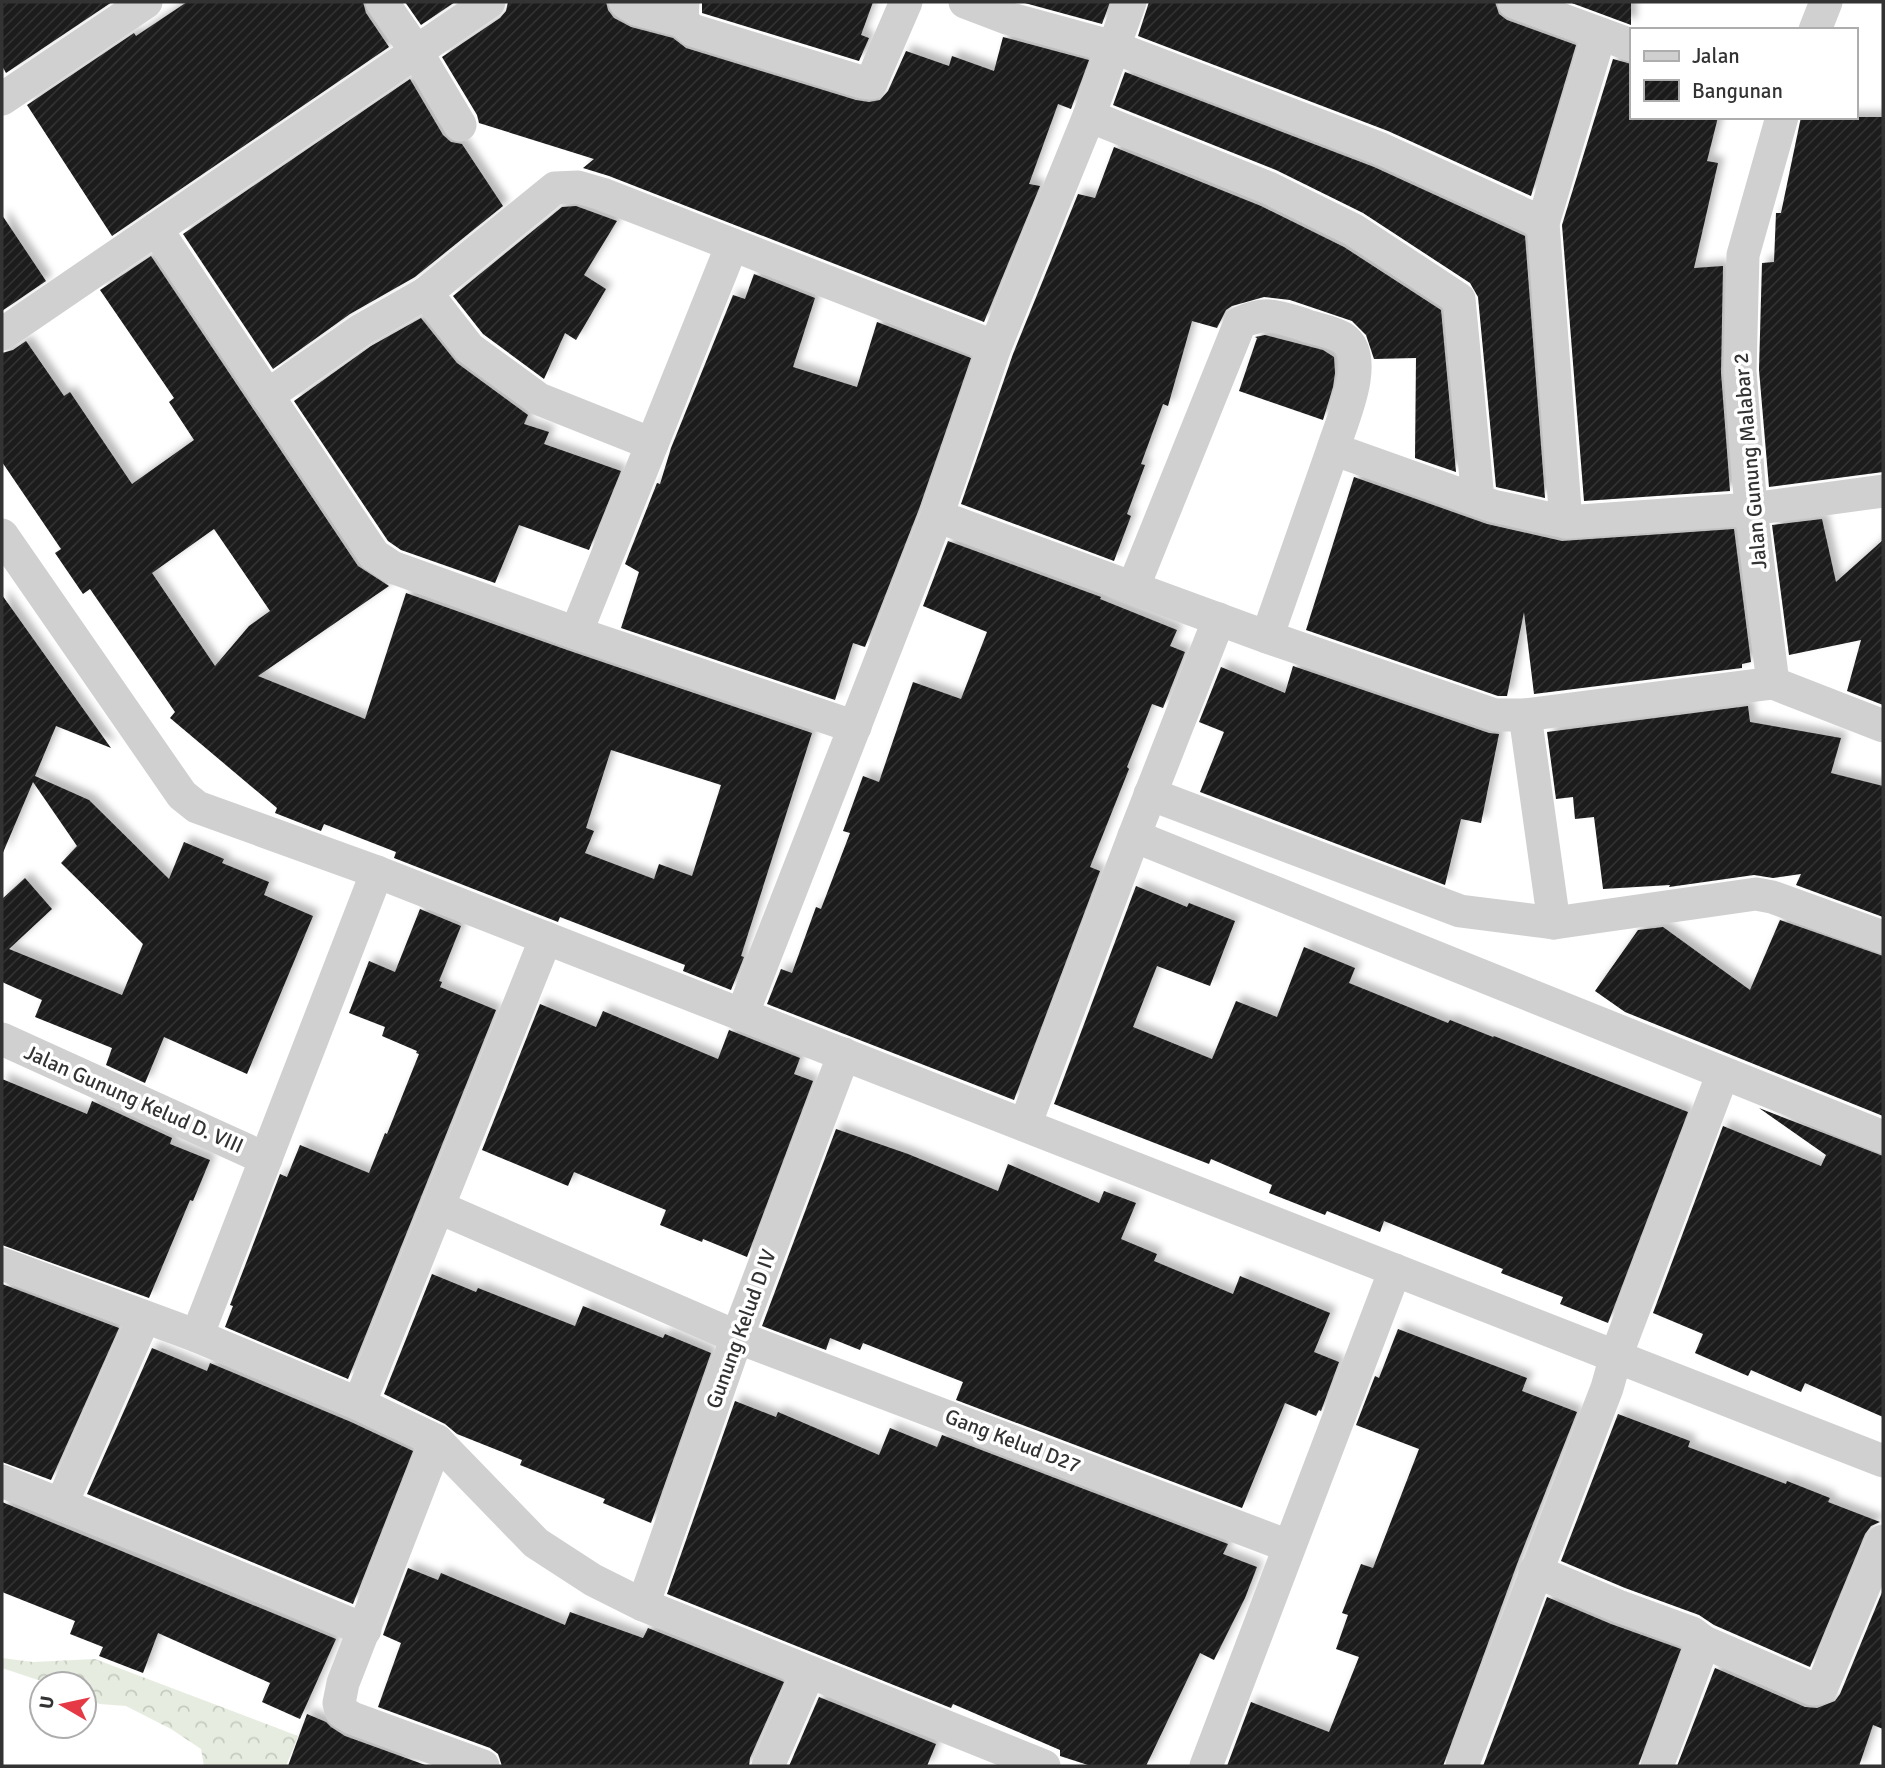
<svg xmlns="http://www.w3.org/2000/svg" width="1885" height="1768" font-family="Signika,sans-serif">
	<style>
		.forest { fill: url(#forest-crowns) }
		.building { fill: url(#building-hatch); fill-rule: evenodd; filter: url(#shadow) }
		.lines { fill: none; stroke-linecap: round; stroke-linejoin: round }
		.minor { stroke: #d0d0d0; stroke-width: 33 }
		.labels { text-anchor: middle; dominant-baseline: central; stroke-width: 7; stroke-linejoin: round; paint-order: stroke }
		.street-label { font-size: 21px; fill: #333; stroke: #fff }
	</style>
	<defs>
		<pattern id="forest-crowns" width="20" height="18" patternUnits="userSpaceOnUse" patternTransform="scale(1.75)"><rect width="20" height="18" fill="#e6ecdf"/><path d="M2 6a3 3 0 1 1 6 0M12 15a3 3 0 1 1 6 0" fill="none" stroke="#c6cbc0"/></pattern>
		<pattern id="building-hatch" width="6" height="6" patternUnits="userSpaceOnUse" patternTransform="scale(1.75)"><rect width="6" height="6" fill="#1a1a1a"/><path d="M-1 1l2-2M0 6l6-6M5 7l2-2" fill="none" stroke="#333"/></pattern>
		<filter id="shadow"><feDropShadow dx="6" dy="-6" stdDeviation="3.5" flood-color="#0004"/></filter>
	</defs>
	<rect width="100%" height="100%" fill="#fff"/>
	<!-- forest -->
	<polygon class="forest" points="2,1658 33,1662 95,1659 298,1736 286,1766 204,1766 201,1749 171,1729 126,1706 100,1704 84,1698 84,1684 50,1684 2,1668"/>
	<!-- building -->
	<g class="building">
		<polygon points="2,2 112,2 6,73 2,66"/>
		<polygon points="187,2 363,2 366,13 389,47 112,236 27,105 134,33 136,36"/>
		<polygon points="405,2 455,2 421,25"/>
		<polygon points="508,2 606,2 608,10 614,18 631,27 673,38 686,48 856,100 869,102 880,100 888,91 906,51 949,66 952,56 994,71 1003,37 1089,60 1071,109 1058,104 1029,184 1040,186 984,322 609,176 583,168 594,159 479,123 477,115 442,57 500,18 506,11"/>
		<polygon points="702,2 873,2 861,35 869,38 859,61 702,13"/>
		<polygon points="1021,2 1110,2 1102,24"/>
		<polygon points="1149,2 1495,2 1499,14 1507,20 1576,45 1531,196 1388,131 1138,36"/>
		<polygon points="1569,2 1631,2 1631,25"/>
		<polygon points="1613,59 1631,64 1631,117 1718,117 1707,161 1718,163 1694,268 1723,266 1721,373 1730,491 1584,501 1562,225"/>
		<polygon points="1125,72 1374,167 1525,236 1545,498 1496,487 1478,297 1470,283 1363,213 1276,170 1113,105"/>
		<polygon points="410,79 443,135 451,142 462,144 503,206 415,277 350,314 273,369 183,234"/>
		<polygon points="1801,117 1883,117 1883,472 1769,487 1759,370 1762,263 1774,262 1776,213 1781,213"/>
		<polygon points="1114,147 1261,206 1344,247 1441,310 1456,472 1415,458 1416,358 1374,359 1366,335 1352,321 1290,300 1264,297 1232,306 1226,310 1217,328 1192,321 1168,406 1163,404 1141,464 1145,465 1127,514 1131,516 1114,561 961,504 1013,354 1078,194 1095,198"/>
		<polygon points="576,206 617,221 584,275 606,289 576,340 565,333 544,379 483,334 453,296 562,207"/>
		<polygon points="2,215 46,281 2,311"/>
		<path d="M151,256L358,566L389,586L258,676L365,719L406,593L570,651L812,733L741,956L744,957L731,990L683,971L685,965L560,917L558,922L394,858L396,852L324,824L321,831L275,813L277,808L170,718L175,712L90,589L83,594L55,553L61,549L2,462V353L13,350L26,341L64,396L70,392L132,484L194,440L169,402L174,398L100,290ZM214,529L270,611L249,626L215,666L152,573ZM611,750L721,785L692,876L659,864L654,879L585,853L594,831L586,828Z"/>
		<polygon points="754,274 815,298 793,367 857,387 877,322 971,358 919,509 865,647 853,643 835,700 621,628 639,572 625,564 657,483 660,484 671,448 733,295 745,299"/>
		<polygon points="421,318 457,363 528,415 524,424 549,432 544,444 621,471 589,550 519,525 495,583 401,550 388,541 294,401 371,346"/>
		<polygon points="1265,335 1323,350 1334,357 1335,373 1333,387 1323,420 1239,391 1257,338 1255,337"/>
		<polygon points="1354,477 1487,524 1562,541 1734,529 1751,662 1742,664 1742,668 1534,694 1524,612 1507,696 1498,696 1306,630"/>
		<polygon points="1822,519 1836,582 1883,540 1883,705 1847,691 1861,640 1789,655 1772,525"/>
		<polygon points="948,541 1101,597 1100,599 1177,630 1170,646 1185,652 1163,708 1152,704 1127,767 1129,769 1090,867 1100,871 1014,1100 767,1004 781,969 792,973 816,907 821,909 850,833 843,831 863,776 879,782 913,682 961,699 987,632 923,606"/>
		<polygon points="2,595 111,748 56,726 35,776 89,800 169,879 184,842 224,859 222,863 269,882 264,895 313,916 247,1074 164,1037 145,1083 106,1065 112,1048 35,1017 42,1000 2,982 2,899 25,878 52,909 9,949 122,995 143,944 61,863 77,846 33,782 2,855"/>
		<polygon points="1293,666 1489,733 1499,734 1481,823 1461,819 1445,885 1200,792 1224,732 1199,722 1221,667 1285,693"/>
		<polygon points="1748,706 1750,722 1841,738 1831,773 1883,786 1883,917 1796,885 1801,874 1773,878 1754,875 1669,887 1670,885 1603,889 1594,817 1575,819 1573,797 1556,799 1547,732"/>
		<polygon points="1136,886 1187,907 1189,903 1235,921 1210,986 1157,966 1133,1027 1212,1059 1236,1001 1277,1017 1304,947 1355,968 1349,983 1448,1023 1450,1020 1493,1037 1494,1036 1688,1112 1608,1323 1560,1304 1563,1297 1501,1273 1503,1269 1384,1221 1380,1232 1327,1211 1325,1215 1269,1193 1272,1185 1211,1159 1209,1164 1054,1104"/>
		<polygon points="420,909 461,926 439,981 442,982 440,987 496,1010 348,1379 225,1327 233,1306 230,1305 280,1174 287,1177 300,1145 369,1173 385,1133 387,1134 419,1054 416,1053 417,1051 382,1036 385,1027 349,1013 369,961 395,972"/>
		<polygon points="1780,920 1883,956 1883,1116 1625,1012 1595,991 1638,930 1663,927 1750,990"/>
		<polygon points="540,1004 596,1027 603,1011 718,1059 729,1030 800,1058 794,1074 813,1081 747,1257 703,1239 702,1242 660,1225 666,1210 574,1172 568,1186 482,1150"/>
		<polygon points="2,1079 87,1114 92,1101 172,1138 170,1144 210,1160 193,1201 190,1200 149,1298 2,1245"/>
		<polygon points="1759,1108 1883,1156 1883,1417 1805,1383 1801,1392 1751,1370 1748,1376 1695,1353 1703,1334 1653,1313 1723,1126 1821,1166 1826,1155"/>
		<polygon points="836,1129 908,1154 998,1191 1008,1164 1099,1203 1104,1191 1136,1203 1121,1239 1157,1254 1154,1261 1233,1294 1240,1276 1330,1313 1314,1352 1339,1362 1321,1411 1319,1410 1316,1416 1285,1403 1242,1508 956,1400 963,1382 863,1343 860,1350 830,1338 826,1350 762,1326"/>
		<polygon points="432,1274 476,1292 478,1288 575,1326 583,1306 663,1338 665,1334 711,1353 651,1523 603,1503 605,1499 520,1465 522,1460 457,1434 445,1424 384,1394"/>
		<polygon points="2,1284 119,1328 51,1480 2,1462"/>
		<polygon points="1398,1329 1527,1378 1522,1391 1577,1412 1517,1564 1443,1766 1227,1766 1251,1702 1329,1732 1359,1657 1336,1649 1348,1615 1342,1613 1361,1564 1373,1568 1419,1449 1356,1425 1375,1376 1379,1378"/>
		<polygon points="152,1348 207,1371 210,1363 351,1422 413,1451 353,1604 87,1494"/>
		<polygon points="735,1401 776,1417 778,1412 879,1455 890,1428 937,1447 942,1435 1228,1544 1223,1554 1257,1567 1245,1598 1214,1660 1200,1653 1146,1766 1091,1766 1060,1756 1060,1750 953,1704 951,1708 667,1594"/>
		<polygon points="1618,1414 1690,1441 1688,1447 1786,1484 1787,1481 1830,1498 1828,1502 1880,1522 1871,1526 1865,1534 1810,1667 1714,1625 1699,1615 1625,1588 1561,1561"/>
		<polygon points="2,1502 336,1639 300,1719 262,1702 270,1683 158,1633 143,1673 99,1656 103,1647 70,1634 75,1621 2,1592"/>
		<polygon points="408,1568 438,1580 441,1573 565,1625 570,1612 643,1638 648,1628 784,1682 750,1758 749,1766 502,1766 498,1754 490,1748 378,1707 401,1643 383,1635 384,1632"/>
		<polygon points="1883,1590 1883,1729 1873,1725 1859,1766 1677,1766 1715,1668 1805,1707 1817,1708 1835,1701 1840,1694"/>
		<polygon points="1547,1597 1611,1624 1681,1649 1638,1766 1483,1766"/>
		<polygon points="819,1697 936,1744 927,1766 789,1766"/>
		<polygon points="307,1714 326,1722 331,1727 345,1736 428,1766 288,1766"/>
	</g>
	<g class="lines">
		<!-- minor -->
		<g class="minor">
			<polyline points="382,2 416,51 460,125"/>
			<polyline points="625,2 636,9 682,21"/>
			<polyline points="683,2 682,21 692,30 862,82 871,83 906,2"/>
			<polyline points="965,2 1007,18 1113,47 1381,149 1543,223"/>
			<polyline points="1514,2 1631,45"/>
			<polyline points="1815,30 1826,2"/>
			<polyline points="2,99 146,2"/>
			<polyline points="1089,116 1269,188 1354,230 1459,299 1478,500"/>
			<polyline points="156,229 374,555 392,567 576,633 855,727"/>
			<polyline points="2,334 489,2"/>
			<polyline points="267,396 361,330 426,293"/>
			<polyline points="652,444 539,399 469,348 426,293 555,188 578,187 602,194 995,347"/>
			<polyline points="937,516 1267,637 1495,715 1525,715 1773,683 1883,726"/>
			<polyline points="1566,522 1543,223 1600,34"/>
			<polyline points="2,535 182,795 197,807 377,872 1883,1461"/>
			<path d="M1133,588L1240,323C1265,311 1277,316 1302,324C1314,329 1332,331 1343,338C1372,358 1341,423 1333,449L1493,506L1566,522L1751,509L1883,491"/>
			<polyline points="576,633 732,245"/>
			<polyline points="1267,637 1333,449"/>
			<polyline points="1773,683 1751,509 1740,371 1743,255 1782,117"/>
			<polyline points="1525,715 1554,923"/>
			<polyline points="1150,794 1460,911 1554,923 1756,894 1772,897 1883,937"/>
			<polyline points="1134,836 1883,1137"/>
			<polyline points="742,1015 937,516 995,347 1089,116 1130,2"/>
			<polyline points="2,1039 266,1159"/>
			<polyline points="1025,1125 1134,836 1219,619"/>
			<polyline points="438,1207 737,1337 1288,1546"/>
			<polyline points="2,1264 197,1336 359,1404 437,1441 536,1543 593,1580 643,1605 1044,1766"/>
			<polyline points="197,1336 377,872"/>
			<polyline points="359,1404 546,938"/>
			<polyline points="437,1441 343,1683 339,1703 341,1711 352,1718 483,1766"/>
			<polyline points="2,1481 154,1542 365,1630"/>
			<polyline points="61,1505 144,1318"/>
			<polyline points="1535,1571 1618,1606 1692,1633 1704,1642"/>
			<polyline points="643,1605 737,1337 844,1054"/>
			<polyline points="768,1766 809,1672"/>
			<polyline points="1206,1766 1395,1270"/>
			<polyline points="1462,1766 1607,1388 1616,1356 1723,1073"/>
			<polyline points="1657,1766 1704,1642 1813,1689 1822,1687 1883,1541"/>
		</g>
	</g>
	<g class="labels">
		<!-- street labels -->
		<g class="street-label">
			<text transform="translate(1750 461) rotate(-95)">Jalan Gunung Malabar 2</text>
			<text transform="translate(134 1099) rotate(24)">Jalan Gunung Kelud D. VIII</text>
			<text transform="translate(741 1329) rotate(-70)">Gunung Kelud D IV</text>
			<text transform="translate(1013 1441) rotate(21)">Gang Kelud D27</text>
		</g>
	</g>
	<!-- border -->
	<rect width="1885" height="1768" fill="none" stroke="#333333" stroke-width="7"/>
	<!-- legend -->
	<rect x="1630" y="28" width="228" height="91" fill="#ffffff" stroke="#adadad" stroke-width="2"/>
	<rect x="1644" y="51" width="35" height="10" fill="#d0d0d0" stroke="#adadad" stroke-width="2"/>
	<text x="1692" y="63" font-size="21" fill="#333333">Jalan</text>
	<rect x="1644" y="80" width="35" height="21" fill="url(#building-hatch)" stroke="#adadad" stroke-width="2"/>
	<text x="1692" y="98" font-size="21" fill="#333333">Bangunan</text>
	<!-- north arrow -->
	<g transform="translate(63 1705) rotate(279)"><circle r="33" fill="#ffffff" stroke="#adadad" stroke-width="2"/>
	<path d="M0-5L12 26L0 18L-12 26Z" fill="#e63946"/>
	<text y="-10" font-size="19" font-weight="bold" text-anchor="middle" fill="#333333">U</text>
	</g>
</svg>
